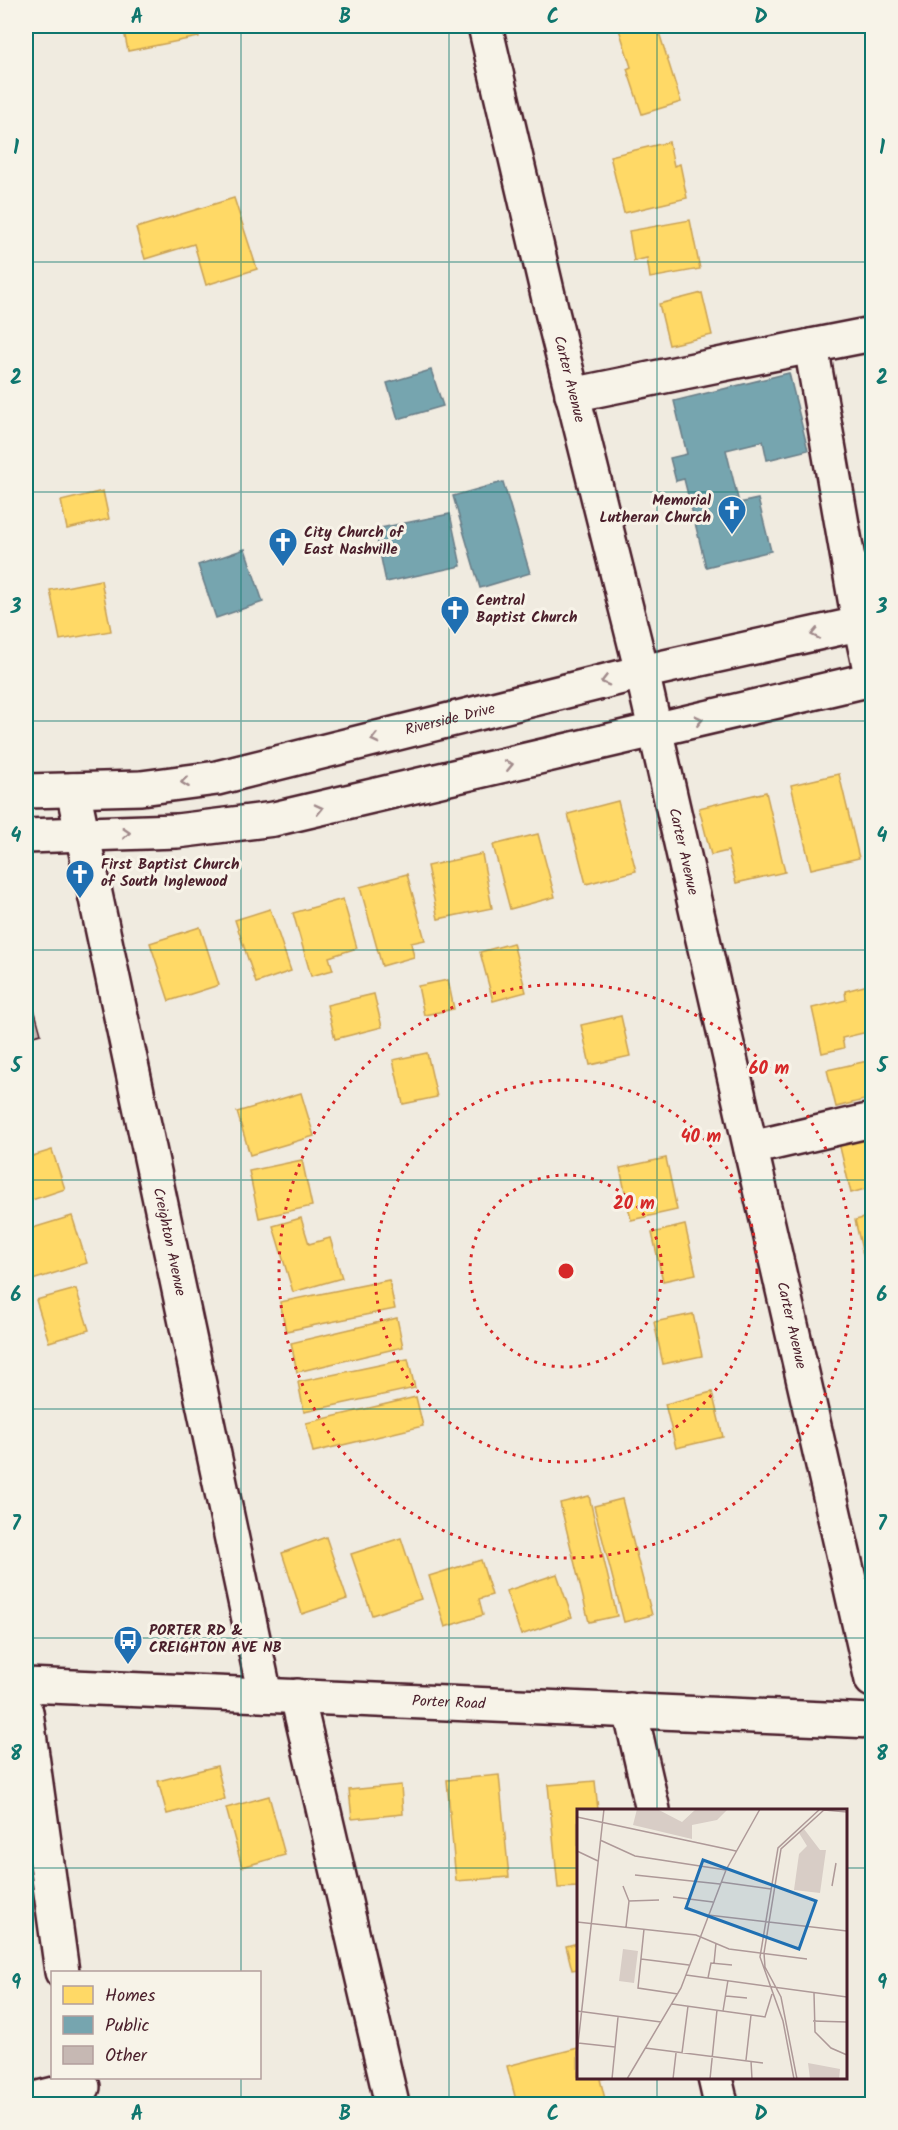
<svg xmlns="http://www.w3.org/2000/svg" width="898" height="2130" font-family="Kalam,sans-serif">
	<style>
		.homes { fill: #ffd966; stroke: #c9a154; stroke-width: 1.5 }
		.public { fill: #76a5af; stroke: #697d87; stroke-width: 1.5 }
		.building { fill: #c6b8b3; stroke: #4a1f2b; stroke-width: 1.5 }
		.lines { fill: none; stroke-linecap: round; stroke-linejoin: round }
		.minor-casing { stroke: #4a1f2b; stroke-width: 38 }
		.minor { stroke: #f7f3e8; stroke-width: 33 }
		.oneway { stroke: #a0898a }
		.grid { fill: none; stroke: #0f766e; stroke-width: 1.5; stroke-opacity: 0.55 }
		.ring { fill: none; stroke: #d62828; stroke-width: 3; stroke-dasharray: 3 6 }
		.labels { text-anchor: middle; dominant-baseline: central; stroke-width: 6; stroke-linejoin: round; paint-order: stroke }
		.street-label { font-size: 15px; fill: #4a1f2b; stroke: #f7f3e8 }
		.poi-label { font-size: 15px; font-weight: bold; fill: #4a1f2b; stroke: #f7f3e8; text-anchor: start }
		.inset-road { fill: none; stroke: #ae9998; stroke-width: 1.5 }
		.view { fill: #1f6fb2; fill-opacity: 0.15; stroke: #1f6fb2; stroke-width: 3 }
		.inset-edge { fill: none; stroke: #4a1f2b; stroke-width: 3 }
		.centre { fill: #d62828; stroke: #f7f3e8; stroke-width: 3 }
		.ring-label { font-size: 18px; text-anchor: middle; font-weight: bold; fill: #d62828; stroke: #f7f3e8; stroke-width: 6; stroke-linejoin: round; paint-order: stroke }
		.neatline { fill: none; stroke: #0f766e; stroke-width: 2 }
		.grid-label { font-size: 20px; text-anchor: middle; font-weight: bold; fill: #0f766e }
	</style>
	<rect width="100%" height="100%" fill="#f0ebe0"/>
	<filter id="ink" filterUnits="userSpaceOnUse"><feTurbulence type="fractalNoise" baseFrequency=".0167" numOctaves="2"/><feDisplacementMap in="SourceGraphic" scale="12" xChannelSelector="R" yChannelSelector="G"/><feConvolveMatrix kernelMatrix="1 2 1 2 8 2 1 2 1" color-interpolation-filters="sRGB"/></filter>
	<g filter="url(#ink)">
		<!-- homes -->
		<g class="homes">
			<polygon points="123,26 197,26 199,37 128,51"/>
			<polygon points="618,26 657,26 681,102 642,114 627,69 631,67"/>
			<polygon points="669,142 674,166 680,164 687,198 624,213 610,156"/>
			<polygon points="234,198 257,269 206,285 194,244 145,259 136,228"/>
			<polygon points="690,220 700,269 650,278 647,258 634,261 629,231"/>
			<polygon points="702,293 712,335 669,345 659,304"/>
			<polygon points="103,491 109,519 67,529 61,501"/>
			<polygon points="101,580 111,631 60,640 50,590"/>
			<polygon points="839,774 859,858 811,869 791,785"/>
			<polygon points="766,792 785,872 736,883 728,851 711,855 699,808"/>
			<polygon points="618,801 636,871 586,884 568,814"/>
			<polygon points="538,834 555,897 510,909 493,845"/>
			<polygon points="482,854 492,908 438,919 427,866"/>
			<polygon points="407,874 425,940 411,943 414,957 382,966 360,887"/>
			<polygon points="343,899 357,948 329,957 333,970 311,976 293,913"/>
			<polygon points="270,909 291,971 256,983 235,920"/>
			<polygon points="200,927 219,985 169,1001 150,943"/>
			<polygon points="513,943 526,992 493,1001 480,952"/>
			<polygon points="448,980 454,1009 424,1015 418,986"/>
			<polygon points="872,984 872,1031 842,1038 844,1048 822,1053 812,1008 846,1000 845,991"/>
			<polygon points="374,994 382,1027 335,1039 327,1005"/>
			<polygon points="621,1016 630,1056 590,1065 581,1025"/>
			<polygon points="427,1053 437,1097 403,1104 393,1060"/>
			<polygon points="872,1060 872,1098 836,1107 827,1070"/>
			<polygon points="301,1093 314,1136 250,1155 237,1112"/>
			<polygon points="872,1130 872,1187 851,1193 838,1139"/>
			<polygon points="52,1150 65,1189 26,1202 26,1158"/>
			<polygon points="666,1158 677,1210 631,1220 620,1168"/>
			<polygon points="302,1160 312,1206 259,1218 249,1171"/>
			<polygon points="72,1216 87,1263 26,1282 26,1254 29,1253 26,1241 26,1230"/>
			<polygon points="872,1216 872,1261 865,1263 855,1220"/>
			<polygon points="301,1218 309,1244 330,1238 342,1278 293,1292 273,1226"/>
			<polygon points="685,1225 696,1274 663,1281 652,1233"/>
			<polygon points="389,1280 395,1309 286,1331 280,1302"/>
			<polygon points="76,1289 89,1330 49,1342 36,1300"/>
			<polygon points="693,1314 702,1356 663,1364 654,1322"/>
			<polygon points="397,1318 403,1347 297,1372 291,1343"/>
			<polygon points="408,1359 415,1388 304,1412 298,1382"/>
			<polygon points="712,1392 723,1437 676,1448 665,1404"/>
			<polygon points="416,1397 423,1426 313,1452 306,1423"/>
			<polygon points="589,1496 617,1616 589,1622 560,1503"/>
			<polygon points="622,1499 652,1615 624,1622 594,1506"/>
			<polygon points="326,1537 347,1599 302,1614 282,1553"/>
			<polygon points="401,1538 421,1599 372,1615 351,1554"/>
			<polygon points="481,1560 492,1595 479,1599 483,1615 445,1627 429,1576"/>
			<polygon points="557,1574 572,1617 521,1635 506,1591"/>
			<polygon points="217,1766 225,1799 167,1814 158,1781"/>
			<polygon points="499,1775 509,1877 456,1881 447,1780"/>
			<polygon points="595,1781 598,1810 578,1810 578,1887 558,1888 548,1785"/>
			<polygon points="401,1785 403,1814 352,1819 349,1790"/>
			<polygon points="269,1796 285,1855 242,1867 226,1808"/>
			<polygon points="578,1943 578,1969 572,1970 566,1946"/>
			<polygon points="578,2048 578,2078 606,2078 600,2079 606,2103 600,2104 517,2104 507,2066"/>
		</g>
		<!-- public -->
		<g class="public">
			<polygon points="431,370 443,406 398,419 387,383"/>
			<polygon points="789,373 808,450 767,460 763,441 726,450 739,503 758,499 771,551 706,567 684,479 676,481 670,458 687,454 674,401"/>
			<polygon points="503,482 530,573 480,588 453,496"/>
			<polygon points="450,514 461,566 386,582 375,529"/>
			<polygon points="245,549 263,602 216,618 198,565"/>
		</g>
		<!-- building -->
		<polygon class="building" points="26,979 41,1034 26,1038"/>
		<g class="lines">
			<!-- minor casing -->
			<g class="minor-casing">
				<g id="minor">
					<path id="s1" d="M485,26L552,312L642,672L872,1680"/>
					<polyline points="811,346 872,334"/>
					<polyline points="572,395 811,346 856,605 872,679"/>
					<path id="s2" d="M73,790L265,1695"/>
					<path id="s3" d="M26,791L141,788L217,778L642,672L872,621"/>
					<polyline points="26,836 177,831 274,819 872,679"/>
					<polyline points="751,1148 872,1120"/>
					<path id="s4" d="M26,1685L872,1721"/>
					<polyline points="297,1696 392,2104"/>
					<polyline points="630,1710 653,1810"/>
					<polyline points="26,1712 62,1972"/>
					<polyline points="715,2078 721,2104"/>
					<polyline points="26,2101 83,2087"/>
				</g>
			</g>
			<!-- minor -->
			<use href="#minor" class="minor"/>
		</g>
		<!-- one-way arrows -->
		<defs><path id="oneway-chevron" d="M-2-3.5L2.5 0L-2 3.5" fill="none" stroke-width="1.6" stroke-linecap="round" stroke-linejoin="round" transform="scale(1.5)"/></defs>
		<g class="oneway">
			<use href="#oneway-chevron" transform="translate(815 634) rotate(168)"/>
			<use href="#oneway-chevron" transform="translate(605 681) rotate(166)"/>
			<use href="#oneway-chevron" transform="translate(699 720) rotate(-13)"/>
			<use href="#oneway-chevron" transform="translate(375 739) rotate(166)"/>
			<use href="#oneway-chevron" transform="translate(509 765) rotate(-13)"/>
			<use href="#oneway-chevron" transform="translate(185 782) rotate(173)"/>
			<use href="#oneway-chevron" transform="translate(319 809) rotate(-13)"/>
			<use href="#oneway-chevron" transform="translate(126 833) rotate(-3)"/>
		</g>
	</g>
	<!-- grid -->
	<path class="grid" d="M241,26V1972M449,26V2104M657,26V1810M26,262H872M26,492H872M26,721H872M26,950H872M26,1180H872M26,1409H872M26,1638H872M26,1868H578M846,1868H872M241,2078V2104M657,2078V2104"/>
	<!-- distance rings -->
	<g class="ring">
		<circle cx="566" cy="1271" r="96"/>
		<circle cx="566" cy="1271" r="191"/>
		<circle cx="566" cy="1271" r="287"/>
	</g>
	<!-- icons -->
	<defs>
		<g id="church-pin" transform="scale(1.5)"><path d="M0 17L-7.5 6A9.5 9.5 0 1 1 7.5 6Z" fill="#1f6fb2" stroke="#f7f3e8"/><path d="M-1.2-6h2.4v3.5h3.3v2.4h-3.3V6h-2.4V-.1h-3.3v-2.4h3.3Z" fill="#fff"/></g>
		<g id="bus-pin" transform="scale(1.5)"><path d="M0 17L-7.5 6A9.5 9.5 0 1 1 7.5 6Z" fill="#1f6fb2" stroke="#f7f3e8"/><path d="M-5-6H5V4H4V6H2V4H-2V6H-4V4H-5ZM-3.5-4V0h7V-4ZM-3.5 1.2v1.5H-2V1.2ZM2 1.2v1.5H3.5V1.2Z" fill="#fff"/></g>
	</defs>
	<g fill-rule="evenodd">
		<use href="#church-pin" x="732" y="510"/>
		<use href="#church-pin" x="283" y="542"/>
		<use href="#church-pin" x="455" y="610"/>
		<use href="#church-pin" x="80" y="874"/>
		<use href="#bus-pin" x="128" y="1640"/>
	</g>
	<g class="labels">
		<!-- street labels -->
		<g class="street-label">
			<text stroke="none"><textPath href="#s1" startOffset="363">Carter Avenue</textPath></text>
			<text stroke="none"><textPath href="#s3" startOffset="432">Riverside Drive</textPath></text>
			<text stroke="none"><textPath href="#s1" startOffset="849">Carter Avenue</textPath></text>
			<text stroke="none"><textPath href="#s2" startOffset="462">Creighton Avenue</textPath></text>
			<text stroke="none"><textPath href="#s1" startOffset="1335">Carter Avenue</textPath></text>
			<text stroke="none"><textPath href="#s4" startOffset="423">Porter Road</textPath></text>
		</g>
		<!-- poi labels -->
		<g class="poi-label">
			<text x="711" y="501" text-anchor="end">Memorial<tspan x="711" dy="17">Lutheran Church</tspan></text>
			<text x="304" y="533">City Church of<tspan x="304" dy="17">East Nashville</tspan></text>
			<text x="476" y="601">Central<tspan x="476" dy="17">Baptist Church</tspan></text>
			<text x="101" y="865">First Baptist Church<tspan x="101" dy="17">of South Inglewood</tspan></text>
			<text x="149" y="1631">PORTER RD &amp;<tspan x="149" dy="17">CREIGHTON AVE NB</tspan></text>
		</g>
	</g>
	<!-- overview -->
	<g transform="translate(577 1809)">
		<rect width="270" height="270" fill="#f0ebe0"/>
		<path d="M60,0H80L105,13L119,0H151L140,11L115,16V30L56,16ZM227,20L243,41H249L243,84L217,81L222,45L230,37L222,24ZM231,254L263,260L262,270H233Z" fill="#d8cdc6"/>
		<path d="M46,140L61,142L57,174L42,172Z" fill="#d8cdc6"/>
		<path class="inset-road" d="M247,1L270,3M0,8L159,42M23,31L58,47L149,61M0,42L21,52M58,66L143,75M144,73L194,80M46,77L52,92L49,118M255,77L259,54M96,88L136,93M52,92L82,91M131,106L270,122M0,113L119,126L152,140L230,150M67,120L61,179L101,185M64,150L112,156M137,154L139,134M109,166L270,188M131,169L134,154L155,156M237,184L238,223L254,239L270,246M149,187L170,189M95,195L188,208L195,185M0,202L84,213M146,202L151,171M236,212L270,213M1,234L38,238M68,239L186,254M0,244L27,0M105,244L111,197M169,251L174,206M174,252L175,270M35,270L41,208M50,270L104,179L149,61L183,0M96,270L99,244M133,270L140,201M217,270L206,212L183,148L201,39L243,0M220,270L204,188L188,158L187,144L204,40L248,0"/>
		<path class="view" d="M126,51L239,92L222,140L109,99Z"/>
		<rect width="270" height="270" class="inset-edge"/>
	</g>
	<circle cx="566" cy="1271" r="9" class="centre"/>
	<g class="ring-label">
		<text x="769" y="1074">60 m</text>
		<text x="701" y="1142">40 m</text>
		<text x="634" y="1209">20 m</text>
	</g>
	<!-- margin -->
	<rect width="898" height="2130" fill="none" stroke="#f7f3e8" stroke-width="66"/>
	<!-- legend -->
	<rect x="51" y="1971" width="210" height="108" fill="#f7f3e8" stroke="#b29e9c" stroke-width="1.5"/>
	<rect x="63" y="1986" width="30" height="18" fill="#ffd966" stroke="#b29e9c" stroke-width="1.5"/>
	<text x="105" y="2001" font-size="18" fill="#4a1f2b">Homes</text>
	<rect x="63" y="2016" width="30" height="18" fill="#76a5af" stroke="#b29e9c" stroke-width="1.5"/>
	<text x="105" y="2031" font-size="18" fill="#4a1f2b">Public</text>
	<rect x="63" y="2046" width="30" height="18" fill="#c6b8b3" stroke="#b29e9c" stroke-width="1.5"/>
	<text x="105" y="2061" font-size="18" fill="#4a1f2b">Other</text>
	<rect x="33" y="33" width="832" height="2064" class="neatline"/>
	<g class="grid-label">
		<text x="137" y="23">A</text>
		<text x="345" y="23">B</text>
		<text x="553" y="23">C</text>
		<text x="761" y="23">D</text>
		<text x="16" y="154">1</text>
		<text x="882" y="154">1</text>
		<text x="16" y="384">2</text>
		<text x="882" y="384">2</text>
		<text x="16" y="613">3</text>
		<text x="882" y="613">3</text>
		<text x="16" y="842">4</text>
		<text x="882" y="842">4</text>
		<text x="16" y="1072">5</text>
		<text x="882" y="1072">5</text>
		<text x="16" y="1301">6</text>
		<text x="882" y="1301">6</text>
		<text x="16" y="1530">7</text>
		<text x="882" y="1530">7</text>
		<text x="16" y="1760">8</text>
		<text x="882" y="1760">8</text>
		<text x="16" y="1989">9</text>
		<text x="882" y="1989">9</text>
		<text x="137" y="2120">A</text>
		<text x="345" y="2120">B</text>
		<text x="553" y="2120">C</text>
		<text x="761" y="2120">D</text>
	</g>
</svg>
